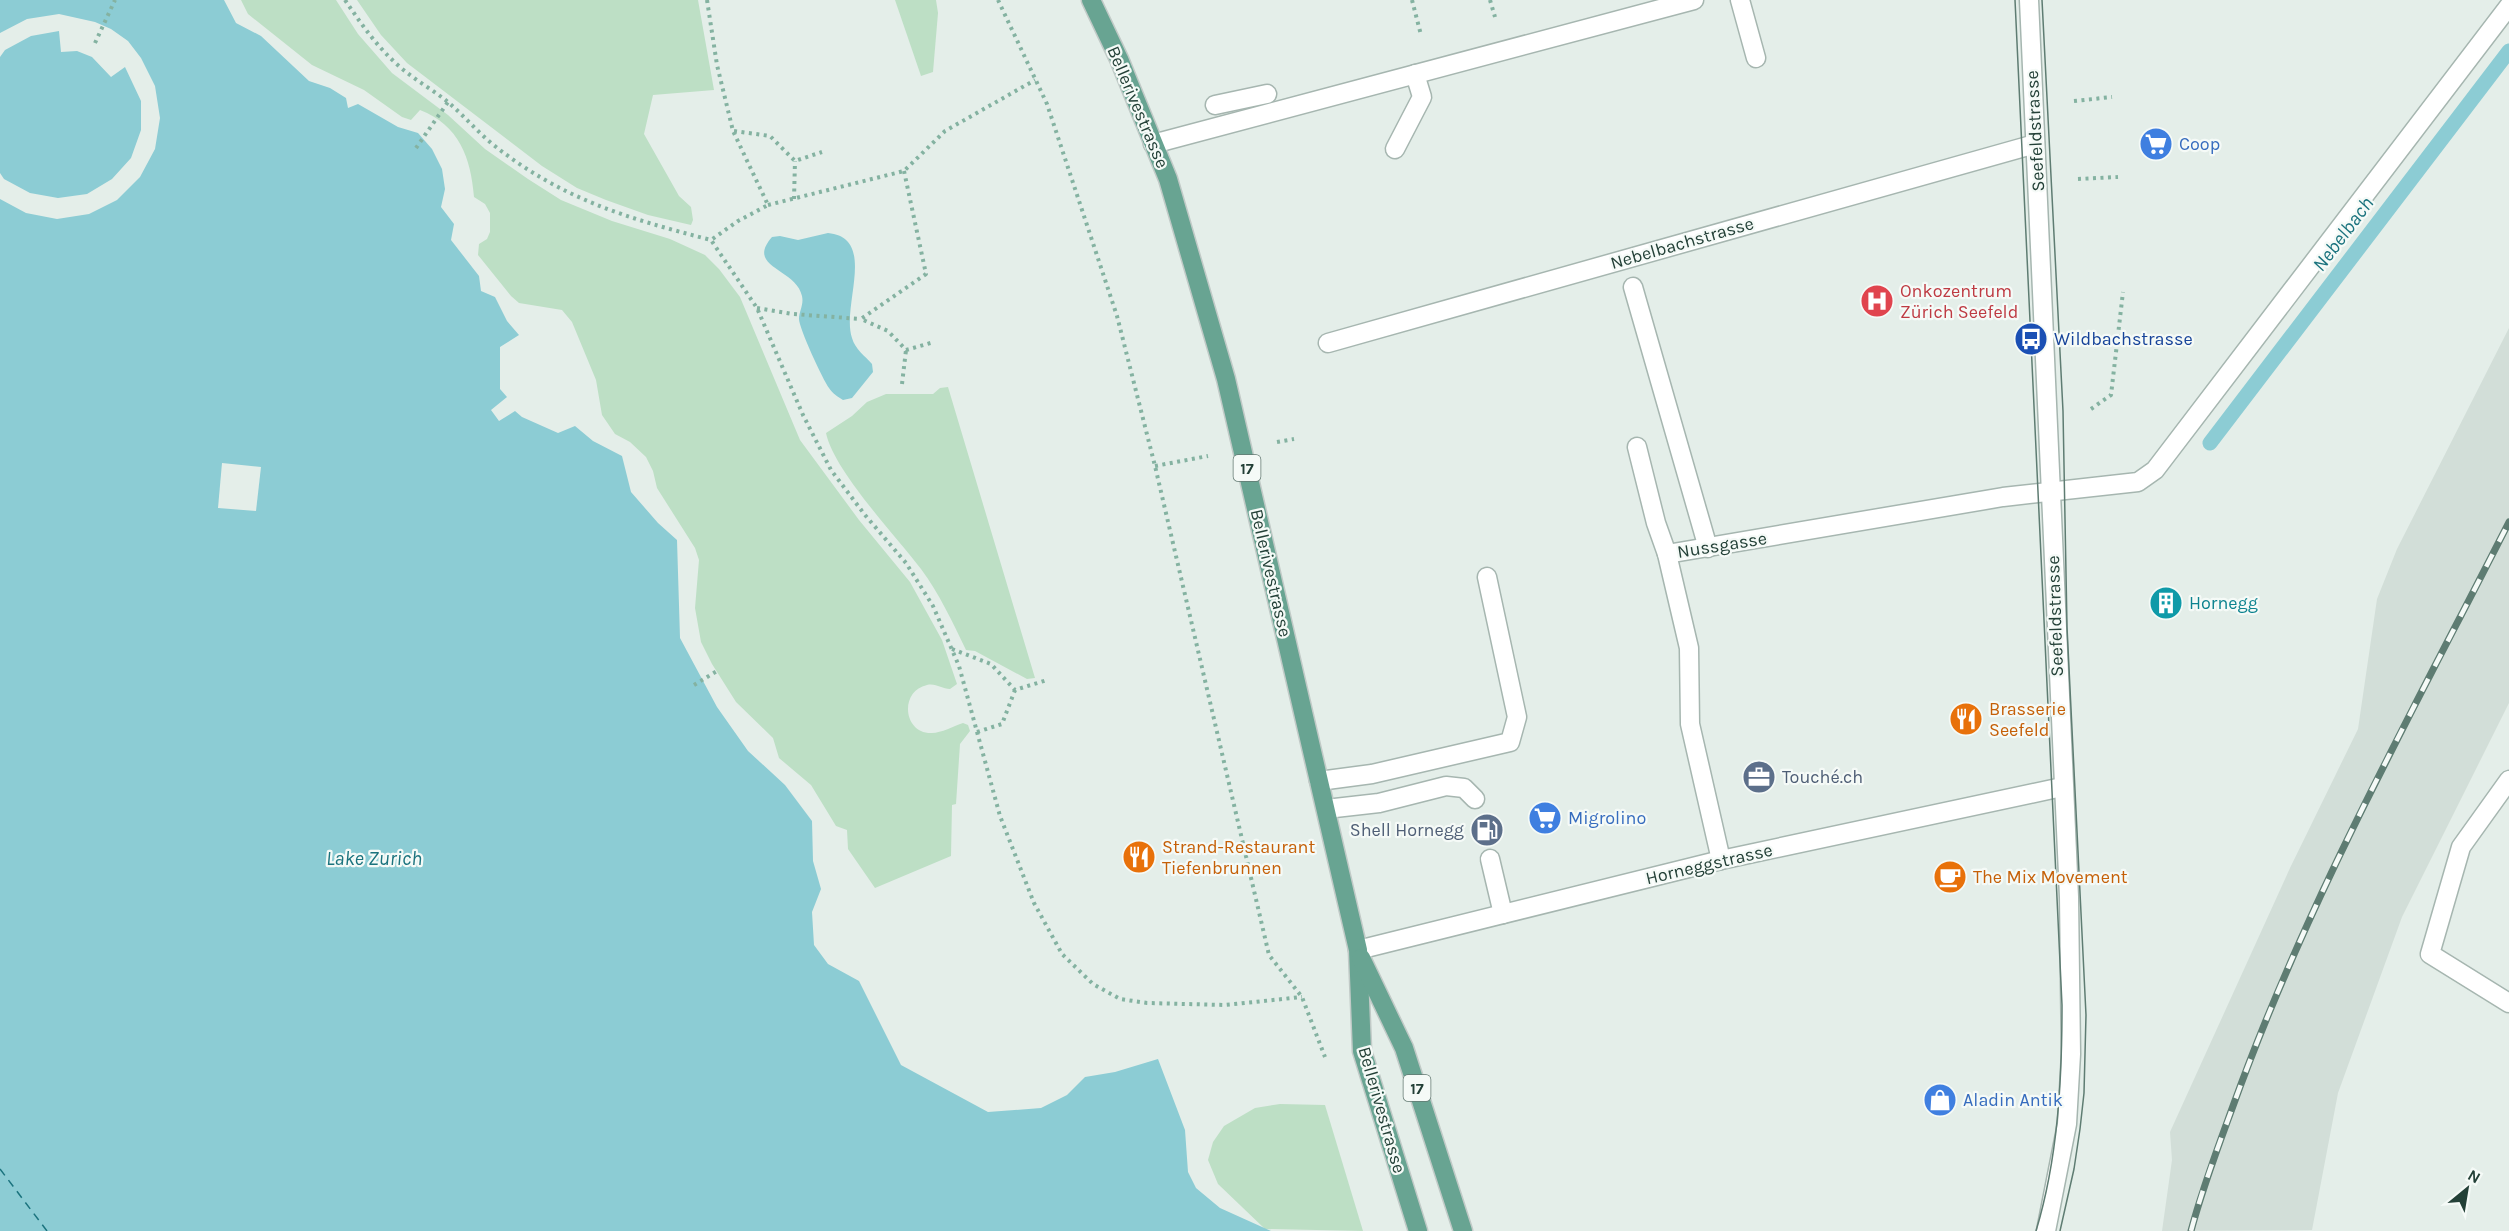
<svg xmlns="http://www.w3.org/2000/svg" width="2509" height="1231" font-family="Karla,sans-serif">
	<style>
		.built { fill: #d2ded8 }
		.green { fill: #bddfc5 }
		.water { fill: #8cccd4 }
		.pier { fill: #e4eee9 }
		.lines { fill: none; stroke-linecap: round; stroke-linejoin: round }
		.stream { stroke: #8cccd4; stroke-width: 15 }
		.ferry { stroke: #1b737e; stroke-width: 1.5; stroke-dasharray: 8 6; stroke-linecap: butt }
		.service-casing { stroke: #a6b6b0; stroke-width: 21 }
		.minor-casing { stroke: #a6b6b0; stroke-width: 21 }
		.primary-casing { stroke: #c1cac7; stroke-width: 21 }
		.path { stroke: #84b2a1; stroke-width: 4; stroke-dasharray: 3 4.5; stroke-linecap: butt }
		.service { stroke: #fff; stroke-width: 18 }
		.minor { stroke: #fff; stroke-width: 18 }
		.primary { stroke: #68a492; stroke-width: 18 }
		.tram { stroke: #5e7c72; stroke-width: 1.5 }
		.rail-casing { stroke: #5e7c72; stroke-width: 7 }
		.rail { stroke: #f5faf7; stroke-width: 4.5; stroke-dasharray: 14; stroke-linecap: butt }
		.labels { text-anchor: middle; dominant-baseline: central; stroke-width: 4.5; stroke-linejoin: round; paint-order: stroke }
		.shield { fill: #f5faf7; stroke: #627871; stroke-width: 1.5 }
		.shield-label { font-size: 16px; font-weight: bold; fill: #234037 }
		.street-label { font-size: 18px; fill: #234037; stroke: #f5faf7 }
		.shop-label { font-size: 18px; fill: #366cbe; stroke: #f5faf7; text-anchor: start }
		.health-label { font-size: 18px; fill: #be3a42; stroke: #f5faf7; text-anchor: start }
		.transit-label { font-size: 18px; fill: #164399; stroke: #f5faf7; text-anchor: start }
		.culture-label { font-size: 18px; fill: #0d838f; stroke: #f5faf7; text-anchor: start }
		.food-label { font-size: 18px; fill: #c56008; stroke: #f5faf7; text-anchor: start }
		.service-label { font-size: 18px; fill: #4e5e75; stroke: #f5faf7; text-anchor: start }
		.water-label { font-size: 20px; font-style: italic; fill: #1b737e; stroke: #f5faf7 }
	</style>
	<rect width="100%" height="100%" fill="#e4eee9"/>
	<!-- built -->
	<polygon class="built" points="2509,328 2509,703 2402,917 2338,1093 2312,1230 2162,1231 2172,1160 2170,1132 2290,868 2358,729 2377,599 2397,549"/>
	<!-- green -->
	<g class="green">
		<path d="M241,0H336L358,34L392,73L448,115L485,149L528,179L561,200L612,221L670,239L705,255L719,269L740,297L800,440L859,520L910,582L942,640L957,684L950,689C942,689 936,683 927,685C899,691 903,734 932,733C941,733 954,726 963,723L968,725L970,731L960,744L956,804L952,805L951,856L875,888L848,849L847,830L836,826L811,785L779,758L773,738L736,702L712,664L701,642L695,608L699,560L695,548L657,488L653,471L646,457L630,442L615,434L602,415L596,380L572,322L562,310L519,303L511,296L478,255L479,244L487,239L490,232V213L485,204L474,197C471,158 459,125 420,110L411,120L402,117L364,90L312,65L248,14Z"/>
		<polygon points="357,0 698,0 714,90 653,95 644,134 679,196 691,207 693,220 691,225 648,215 606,200 577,188 542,166 407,63 381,35"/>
		<polygon points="895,0 936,0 938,13 933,72 921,76"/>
		<path d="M948,387L1035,678L1027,679L975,651L966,650C953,623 939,593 921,569C896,536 834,471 826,433L852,416L867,402L886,394H933L940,388Z"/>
		<polygon points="1280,1104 1325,1105 1363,1231 1265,1229 1218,1184 1208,1160 1213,1142 1224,1126 1255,1108"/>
	</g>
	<!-- water -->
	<g class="water">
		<polygon points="0,0 224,0 236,23 261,36 309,81 330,88 346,98 348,108 358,104 398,127 418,133 432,149 442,169 445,189 441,207 454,224 451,240 479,276 481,291 495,297 507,321 519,335 500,347 500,389 507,397 491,410 499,421 515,411 522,417 558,433 575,426 593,441 622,456 631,492 658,523 677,540 680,638 717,707 748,751 785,785 812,821 813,861 821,889 812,912 814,945 828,964 859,981 901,1065 988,1112 1041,1108 1067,1095 1085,1077 1115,1072 1158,1059 1185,1130 1188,1172 1196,1188 1220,1208 1271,1231 0,1231"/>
		<path d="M828,233C878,238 841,306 852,338C855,349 865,356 872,364L873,372L852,398L843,400C838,397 832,393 829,388C823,380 799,328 799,319C799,311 804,305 802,296C796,268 745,268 772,237L780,236L798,240Z"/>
	</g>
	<!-- pier -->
	<g class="pier">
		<polygon points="59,14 95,22 111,29 128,41 141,58 155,86 160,118 155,149 140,177 117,200 89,214 57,219 26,213 0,199 0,173 4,179 30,193 58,198 87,194 112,179 131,158 141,130 141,101 125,67 111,77 92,57 77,51 61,52 59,31 31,36 5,50 0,57 0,33 27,19"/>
		<polygon points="222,463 261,467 256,511 218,508"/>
	</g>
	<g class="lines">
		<!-- stream -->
		<polyline class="stream" points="2210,443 2509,51"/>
		<!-- ferry -->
		<polyline class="ferry" points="0,1169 47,1231"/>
		<!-- service casing -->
		<g class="service-casing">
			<g id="service">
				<polyline points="1740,0 1756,58"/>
				<polyline points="1215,105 1267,94"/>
				<polyline points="1153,144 1694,0"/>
				<polyline points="1395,149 1422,97 1415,74"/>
				<polyline points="1633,287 1708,548"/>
				<polyline points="1637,447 1656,523 1667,554"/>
				<polyline points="2509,780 2461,847 2430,954 2509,1003"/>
				<polyline points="1319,781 1372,774 1510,742 1517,717 1487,577"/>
				<polyline points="1326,809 1379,803 1446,786 1464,788 1475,799"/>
				<polyline points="1490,859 1503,914"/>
			</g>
		</g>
		<!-- minor casing -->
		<g class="minor-casing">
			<g id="minor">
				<polyline points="2029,0 2069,897 2071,1054 2067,1124 2046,1231"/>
				<polyline points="1328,343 2035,144"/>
				<polyline points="1721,860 1690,724 1689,648 1667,554 2003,497 2138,482 2155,470 2509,6"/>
				<polyline points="1358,950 1721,860 2062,787"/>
			</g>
		</g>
		<!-- primary casing -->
		<g class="primary-casing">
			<g id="primary">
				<polyline points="1091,0 1119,59 1168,179 1226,379 1358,950 1362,1051 1418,1231"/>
				<polyline points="1361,958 1404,1048 1463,1231"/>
			</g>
		</g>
		<!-- path -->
		<g class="path">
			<path d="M345,0C362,25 377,47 400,67C415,80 433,90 448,102C463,115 476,130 491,143C561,199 626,218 711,240L757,308L803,415L831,470L865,515L906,563L933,606L959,666L1000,816L1034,903L1062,954L1093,984L1120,999L1147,1003L1225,1005L1302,997"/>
			<polyline points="707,0 717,65 733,131 768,205 738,221 711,240"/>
			<polyline points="998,0 1047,104 1117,316 1155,466 1269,955 1302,997 1325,1057"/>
			<polyline points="1412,0 1421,35"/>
			<polyline points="1490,0 1495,17"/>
			<polyline points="95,43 115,0"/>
			<polyline points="2074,101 2112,97"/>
			<polyline points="734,131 770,136 795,161 822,152"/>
			<polyline points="416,148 448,102"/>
			<polyline points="904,171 926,274 861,319 888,331 906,350 934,342"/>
			<polyline points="2078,179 2118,177"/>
			<polyline points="794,199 795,161"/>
			<polyline points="768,205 904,171 945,131 1035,80"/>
			<polyline points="757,308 793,314 861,319"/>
			<polyline points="902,384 906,350"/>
			<polyline points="2091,409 2111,395 2123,292"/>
			<polyline points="1277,442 1294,439"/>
			<polyline points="1155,466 1208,456"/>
			<polyline points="952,649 991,664 1015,690 1047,680"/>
			<polyline points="694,685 717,671"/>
			<polyline points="977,732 1002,724 1015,690"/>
		</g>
		<!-- service -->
		<use href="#service" class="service"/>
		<!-- minor -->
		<use href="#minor" class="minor"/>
		<!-- primary -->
		<use href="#primary" class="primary"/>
		<!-- tram -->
		<g class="tram">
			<path d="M2015,0L2062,1005C2062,1081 2058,1158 2036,1231"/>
			<polyline points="2042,0 2063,411 2067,627 2086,1015 2084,1093 2080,1129 2074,1169 2060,1231"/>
		</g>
		<!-- rail casing -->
		<g class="rail-casing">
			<path id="rail" d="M2191,1231C2202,1189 2218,1147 2233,1106C2306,903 2412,713 2509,522"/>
		</g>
		<!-- rail -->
		<use href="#rail" class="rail"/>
	</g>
	<!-- icons -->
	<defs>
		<g id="supermarket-disc" transform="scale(1.725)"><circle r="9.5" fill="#3f7fe0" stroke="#f5faf7"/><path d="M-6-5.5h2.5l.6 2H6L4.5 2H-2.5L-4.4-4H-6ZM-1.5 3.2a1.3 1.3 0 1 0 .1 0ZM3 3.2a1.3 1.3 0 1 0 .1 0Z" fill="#fff"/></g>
		<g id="hospital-disc" transform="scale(1.725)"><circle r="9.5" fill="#e0444e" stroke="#f5faf7"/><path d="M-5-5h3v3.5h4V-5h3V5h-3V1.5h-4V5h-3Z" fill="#fff"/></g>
		<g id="bus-disc" transform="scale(1.725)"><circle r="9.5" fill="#1a4fb4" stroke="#f5faf7"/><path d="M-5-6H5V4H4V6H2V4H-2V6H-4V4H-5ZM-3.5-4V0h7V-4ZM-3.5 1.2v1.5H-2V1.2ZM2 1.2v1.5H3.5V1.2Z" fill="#fff"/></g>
		<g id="building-disc" transform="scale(1.725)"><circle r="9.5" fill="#0f9aa8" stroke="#f5faf7"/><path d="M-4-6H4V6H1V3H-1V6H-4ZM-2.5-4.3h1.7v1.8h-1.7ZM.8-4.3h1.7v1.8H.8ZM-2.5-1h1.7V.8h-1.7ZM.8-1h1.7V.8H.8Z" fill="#fff"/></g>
		<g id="restaurant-disc" transform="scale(1.725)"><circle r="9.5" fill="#e8710a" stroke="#f5faf7"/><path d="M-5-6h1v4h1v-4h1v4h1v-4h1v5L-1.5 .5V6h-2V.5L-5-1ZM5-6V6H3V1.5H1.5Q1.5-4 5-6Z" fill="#fff"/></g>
		<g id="office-disc" transform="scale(1.725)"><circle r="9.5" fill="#5c6f8a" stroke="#f5faf7"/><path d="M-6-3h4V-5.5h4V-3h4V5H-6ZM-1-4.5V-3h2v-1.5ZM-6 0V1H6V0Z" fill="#fff"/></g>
		<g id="fuel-disc" transform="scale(1.725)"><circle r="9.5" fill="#5c6f8a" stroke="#f5faf7"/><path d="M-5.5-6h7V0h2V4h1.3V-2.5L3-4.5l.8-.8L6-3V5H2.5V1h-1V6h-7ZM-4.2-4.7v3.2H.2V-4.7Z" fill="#fff"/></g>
		<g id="cafe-disc" transform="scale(1.725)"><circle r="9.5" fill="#e8710a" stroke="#f5faf7"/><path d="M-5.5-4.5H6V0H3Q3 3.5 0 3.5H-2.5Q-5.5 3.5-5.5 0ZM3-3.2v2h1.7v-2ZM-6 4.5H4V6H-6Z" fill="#fff"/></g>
		<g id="shop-disc" transform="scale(1.725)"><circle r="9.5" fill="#3f7fe0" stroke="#f5faf7"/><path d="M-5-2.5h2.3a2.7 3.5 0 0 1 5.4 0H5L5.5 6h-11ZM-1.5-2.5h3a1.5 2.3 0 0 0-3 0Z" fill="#fff"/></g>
	</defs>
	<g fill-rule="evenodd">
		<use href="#supermarket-disc" x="2156" y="144"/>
		<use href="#hospital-disc" x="1877" y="301"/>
		<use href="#bus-disc" x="2031" y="339"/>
		<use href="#building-disc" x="2166" y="603"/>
		<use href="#restaurant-disc" x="1966" y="719"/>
		<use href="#office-disc" x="1759" y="777"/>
		<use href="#supermarket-disc" x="1545" y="818"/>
		<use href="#fuel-disc" x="1487" y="830"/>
		<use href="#restaurant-disc" x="1139" y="857"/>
		<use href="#cafe-disc" x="1950" y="877"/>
		<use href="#shop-disc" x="1940" y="1100"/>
	</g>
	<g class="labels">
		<!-- shield labels -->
		<g class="shield">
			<rect x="1233.5" y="455" width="27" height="26" rx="4.5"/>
			<rect x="1403.5" y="1075" width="27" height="26" rx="4.5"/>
		</g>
		<g class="shield-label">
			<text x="1247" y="468">17</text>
			<text x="1417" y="1088">17</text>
		</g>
		<!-- street labels -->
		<g class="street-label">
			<text transform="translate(1138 107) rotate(67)">Bellerivestrasse</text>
			<text transform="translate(2035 131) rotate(-93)">Seefeldstrasse</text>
			<text transform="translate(1682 243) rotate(-16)">Nebelbachstrasse</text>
			<text transform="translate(1722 545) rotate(-9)">Nussgasse</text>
			<text transform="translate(1271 573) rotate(77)">Bellerivestrasse</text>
			<text transform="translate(2055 616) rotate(-92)">Seefeldstrasse</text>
			<text transform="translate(1709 864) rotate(-13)">Horneggstrasse</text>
			<text transform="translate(1382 1110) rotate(74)">Bellerivestrasse</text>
		</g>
		<!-- shop labels -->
		<g class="shop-label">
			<text x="2179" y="144">Coop</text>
			<text x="1568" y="818">Migrolino</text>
			<text x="1963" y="1100">Aladin Antik</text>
		</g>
		<!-- health labels -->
		<g class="health-label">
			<text x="1900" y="291">Onkozentrum<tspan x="1900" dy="21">Zürich Seefeld</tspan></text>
		</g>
		<!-- transit labels -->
		<g class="transit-label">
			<text x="2054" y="339">Wildbachstrasse</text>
		</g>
		<!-- culture labels -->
		<g class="culture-label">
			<text x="2189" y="603">Hornegg</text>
		</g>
		<!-- food labels -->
		<g class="food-label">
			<text x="1989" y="709">Brasserie<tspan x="1989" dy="21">Seefeld</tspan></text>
			<text x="1162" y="847">Strand-Restaurant<tspan x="1162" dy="21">Tiefenbrunnen</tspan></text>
			<text x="1973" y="877">The Mix Movement</text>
		</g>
		<!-- service labels -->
		<g class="service-label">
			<text x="1782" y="777">Touché.ch</text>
			<text x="1464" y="830" text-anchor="end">Shell Hornegg</text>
		</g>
		<!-- water labels -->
		<g class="water-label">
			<text transform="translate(2343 234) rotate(-53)">Nebelbach</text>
			<text x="374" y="858">Lake Zurich</text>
		</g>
	</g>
	<!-- north arrow -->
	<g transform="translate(2467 1189) rotate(30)" stroke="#f5faf7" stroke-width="4.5" paint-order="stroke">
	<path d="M0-4.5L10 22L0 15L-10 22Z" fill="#234037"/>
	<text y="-9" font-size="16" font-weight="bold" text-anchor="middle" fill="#234037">N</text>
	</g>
</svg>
